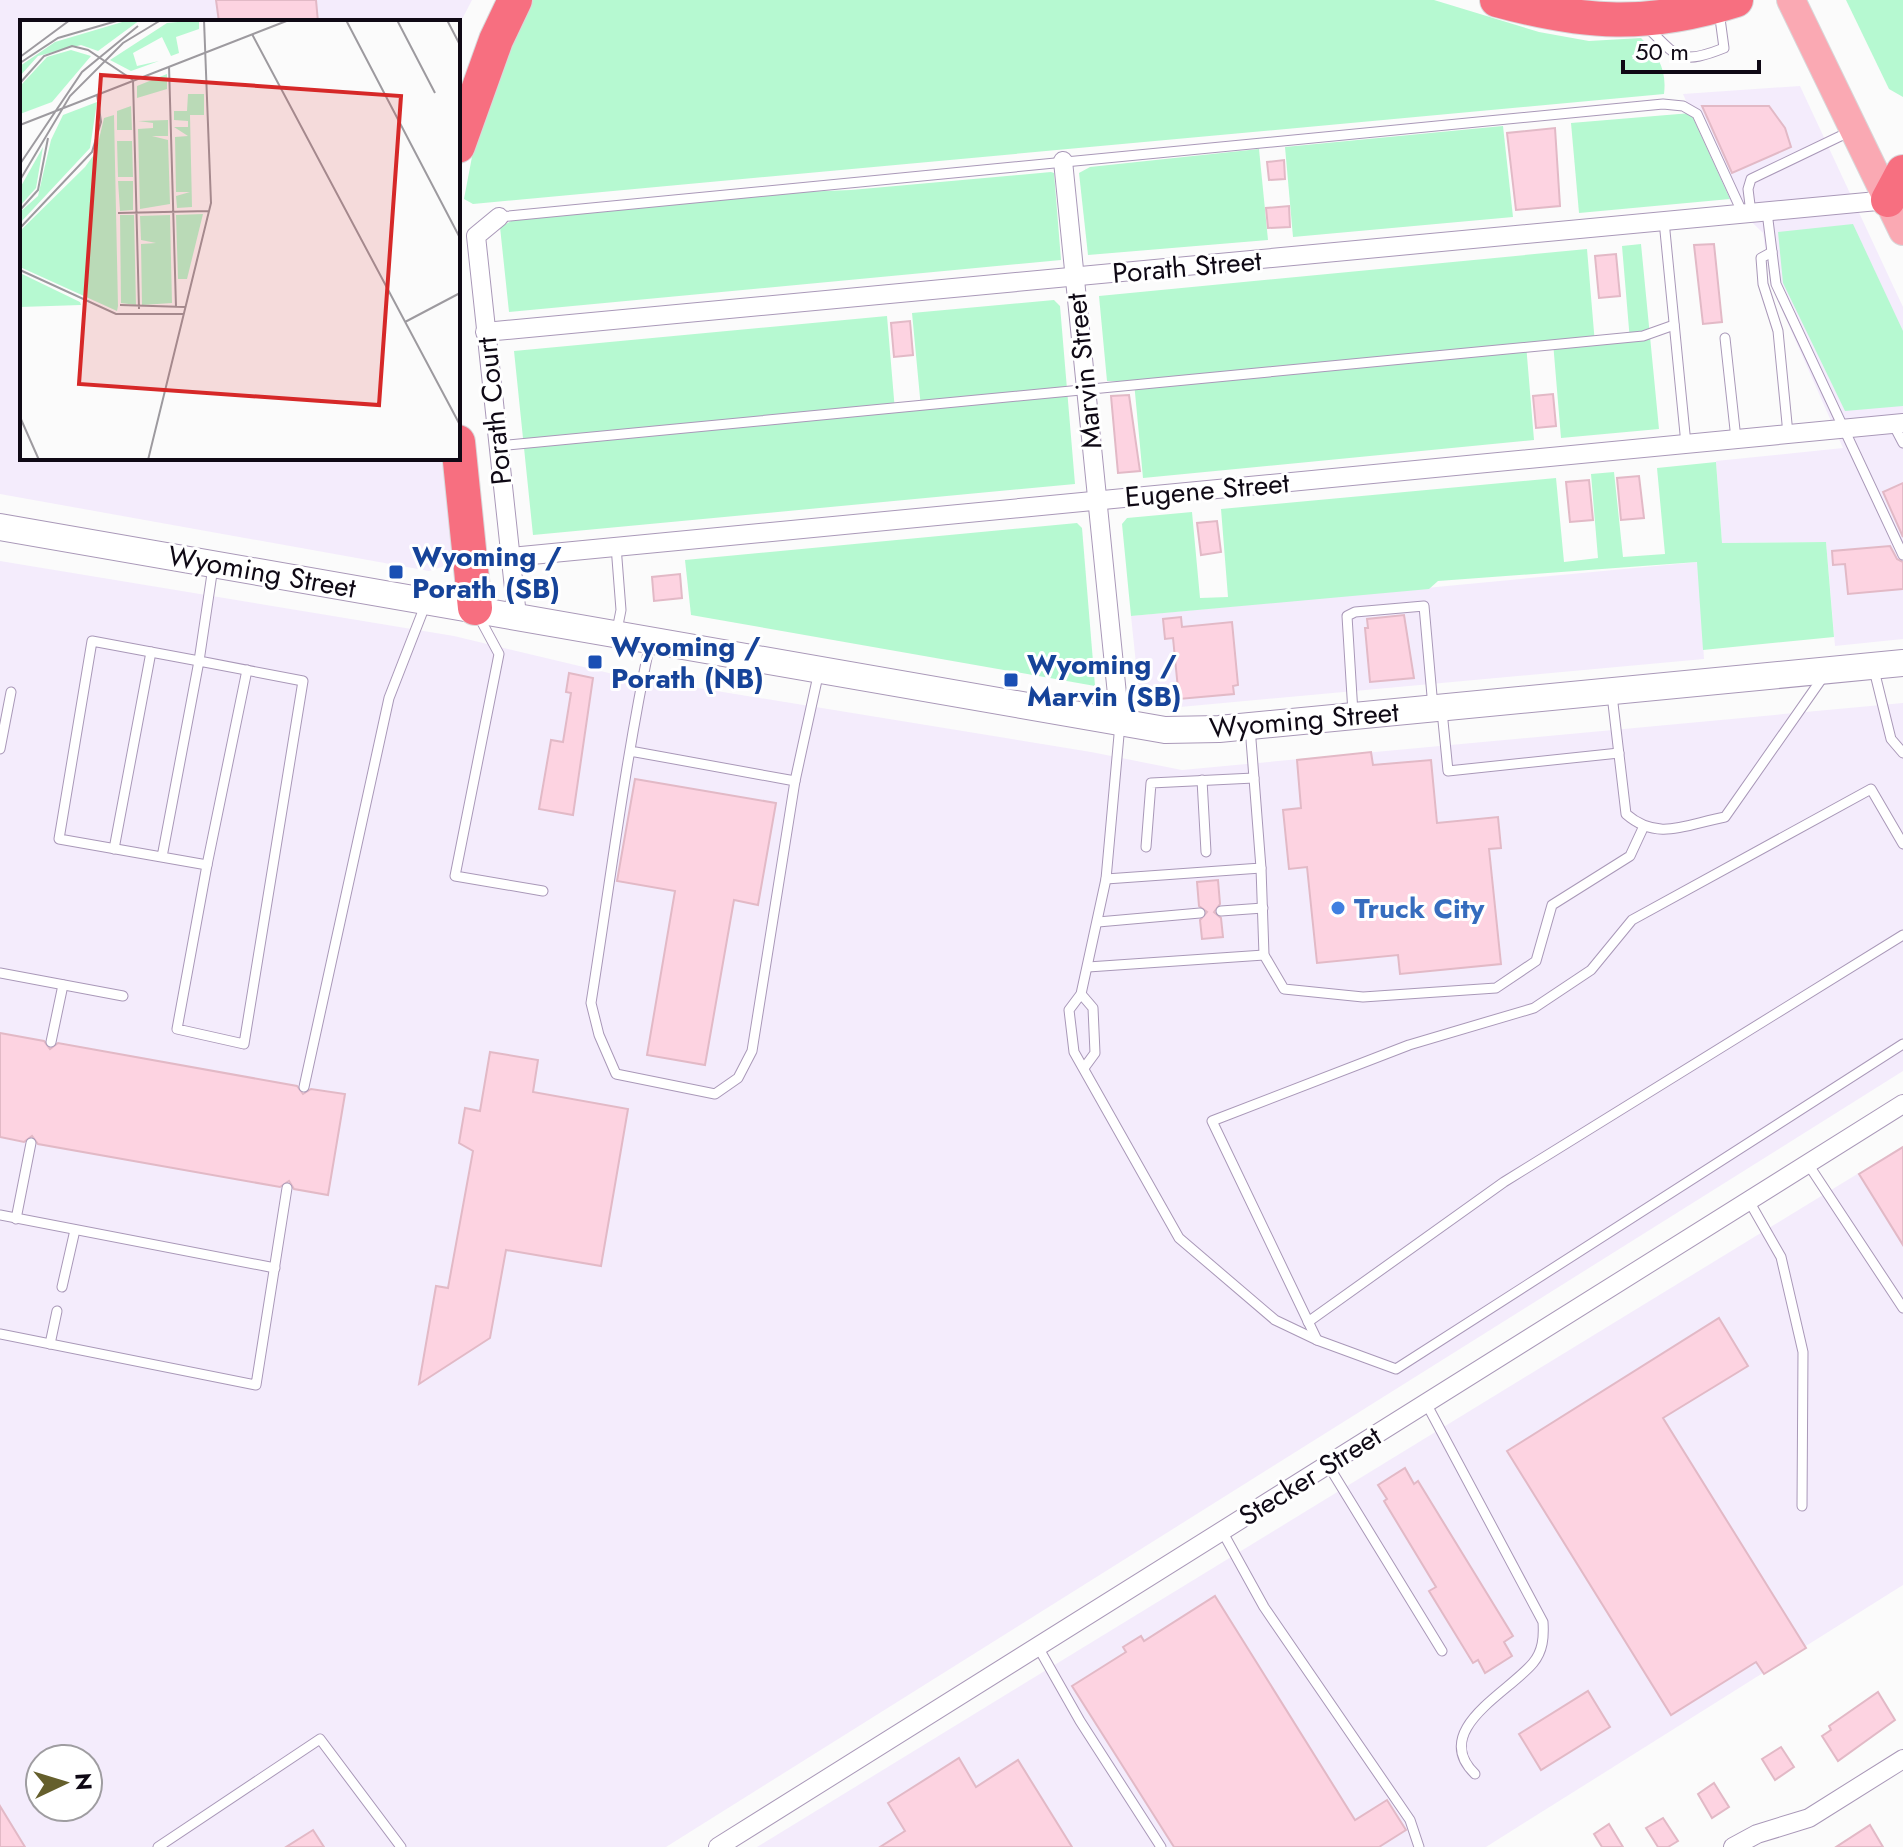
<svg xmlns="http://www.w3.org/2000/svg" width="1903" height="1847" font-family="Jost,sans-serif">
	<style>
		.built { fill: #f4ecfc; fill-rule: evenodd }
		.grass { fill: #b6f9d1 }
		.building { fill: #fdd3e1; stroke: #e2b9c6; stroke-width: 2 }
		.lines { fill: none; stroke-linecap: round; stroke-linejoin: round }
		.lane-casing { stroke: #a998b8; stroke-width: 11 }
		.street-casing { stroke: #a998b8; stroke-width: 20 }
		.secondary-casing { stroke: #a998b8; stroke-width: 28 }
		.primary-casing { stroke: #d9d8da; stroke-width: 30 }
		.highway-casing { stroke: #d9d8da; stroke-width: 36 }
		.lane { stroke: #fff; stroke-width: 9 }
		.street { stroke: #fff; stroke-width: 18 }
		.secondary { stroke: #fff; stroke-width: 26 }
		.primary { stroke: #faa9b3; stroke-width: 28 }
		.highway { stroke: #f76f80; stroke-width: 34 }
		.transit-dot { fill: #1a4fb4; stroke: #fff; stroke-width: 3 }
		.shop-dot { fill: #3f7fe0; stroke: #fff; stroke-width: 3 }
		.labels { text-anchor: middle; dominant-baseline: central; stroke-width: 6; stroke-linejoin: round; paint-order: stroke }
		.street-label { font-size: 28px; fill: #0f0915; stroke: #fff }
		.transit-label { font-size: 28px; font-weight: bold; fill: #164399; stroke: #fff; text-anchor: start }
		.shop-label { font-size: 28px; font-weight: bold; fill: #366cbe; stroke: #fff; text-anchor: start }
		.inset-road { fill: none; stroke: #9d9a9f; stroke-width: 2 }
		.view { fill: #d62828; fill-opacity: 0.15; stroke: #d62828; stroke-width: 4 }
		.inset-edge { fill: none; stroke: #0f0915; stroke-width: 4 }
	</style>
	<rect width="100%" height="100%" fill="#fbfbfb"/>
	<!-- built -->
	<g class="built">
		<polygon points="0,0 472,0 458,27 458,22 22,22 22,458 441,458 455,533 451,555 442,567 429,571 0,494"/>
		<polygon points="1800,86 1903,307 1903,639 1835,646 1826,542 1722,543 1716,461 1843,448 1770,283 1763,233 1730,201 1683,94"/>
		<path d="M0,561L454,636L613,674L1091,752L1182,770L1903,703V1071L666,1847H0ZM40,1759H88V1807H40Z"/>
		<polygon points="1698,562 1704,659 1180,707 1140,702 1131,616"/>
		<polygon points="1903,1146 1903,1585 1486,1847 757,1847"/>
	</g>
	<!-- grass -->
	<g class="grass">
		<path d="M531,0H1434L1539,32L1589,41L1641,38C1658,55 1667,69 1664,94L473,204L464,199L478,125Z"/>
		<polygon points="1846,0 1903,0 1903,97 1889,89"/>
		<polygon points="1691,113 1730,199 1579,213 1571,123"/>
		<polygon points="1503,126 1513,217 1293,237 1285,147"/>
		<polygon points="1259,149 1268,240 1088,255 1079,173 1090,167"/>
		<polygon points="1051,172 1054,173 1061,260 509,312 500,227 517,218 750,194 851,190"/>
		<polygon points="1853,224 1903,331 1903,406 1845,411 1783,283 1778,232"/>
		<polygon points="1641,244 1659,429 1561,438 1553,342 1526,344 1534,440 1143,478 1134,382 1107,381 1099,296 1587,249 1595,344 1630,341 1622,246"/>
		<polygon points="1054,300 1060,306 1075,484 533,535 514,351 887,316 895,411 921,408 912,313"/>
		<polygon points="1716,462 1722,543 1826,542 1834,637 1703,650 1697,562 1438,581 1429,589 1131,616 1122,524 1127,518 1192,512 1200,598 1228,597 1221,509 1556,478 1564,562 1598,558 1591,474 1614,472 1623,557 1665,554 1657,468"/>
		<polygon points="1077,523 1082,528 1095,686 691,615 685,560"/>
	</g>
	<!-- building -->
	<g class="building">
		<polygon points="216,0 316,0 318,22 219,22"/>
		<polygon points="1702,106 1769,106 1785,128 1791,147 1732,173"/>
		<polygon points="1555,128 1560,206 1516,210 1507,133"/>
		<polygon points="1284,160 1285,179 1269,180 1267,162"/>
		<polygon points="1289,206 1290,227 1268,228 1266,208"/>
		<polygon points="1714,244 1722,322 1703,324 1694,245"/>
		<polygon points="1616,254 1620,296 1599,298 1595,256"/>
		<polygon points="910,321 913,355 894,357 891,323"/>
		<polygon points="1553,394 1556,426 1536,428 1533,396"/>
		<polygon points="1129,395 1140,471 1118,473 1111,396"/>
		<polygon points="1639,476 1644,518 1621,520 1617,478"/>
		<polygon points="1589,480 1593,520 1570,522 1566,482"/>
		<polygon points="1903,483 1903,537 1883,492"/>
		<polygon points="1217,521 1221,552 1201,555 1197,523"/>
		<polygon points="1890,546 1897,559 1903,562 1903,589 1848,594 1845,564 1833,565 1832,551"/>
		<polygon points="680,574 682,598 654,601 652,577"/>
		<polygon points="1404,615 1414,678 1370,682 1365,628 1368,628 1367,619"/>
		<polygon points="1181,617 1182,627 1232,622 1238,685 1233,686 1234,694 1179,699 1173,638 1165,639 1163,619"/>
		<polygon points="569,673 593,678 573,815 539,809 551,740 563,742 571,693 566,692"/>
		<polygon points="1371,752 1373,765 1431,760 1437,823 1498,817 1501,848 1489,849 1501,964 1400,974 1398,955 1317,963 1307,867 1289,869 1283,810 1301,808 1297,760"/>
		<polygon points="635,779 776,803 758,905 734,900 705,1065 647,1055 675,891 617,881"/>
		<polygon points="1218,880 1220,904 1214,912 1221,918 1223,937 1202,939 1200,920 1207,912 1199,906 1197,882"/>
		<polygon points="0,1033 44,1041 50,1049 58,1043 297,1086 303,1094 311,1089 345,1094 328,1195 294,1189 289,1181 280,1187 38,1144 32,1136 24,1142 0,1137"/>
		<polygon points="490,1052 538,1060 533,1092 628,1109 601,1266 506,1250 490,1338 419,1384 436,1286 448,1288 473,1151 459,1143 465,1108 480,1111"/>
		<polygon points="1903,1147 1903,1245 1859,1174"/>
		<polygon points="1719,1318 1748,1366 1663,1418 1806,1648 1764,1674 1756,1662 1671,1715 1507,1451"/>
		<polygon points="1405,1468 1414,1484 1418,1481 1513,1636 1504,1642 1512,1656 1485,1673 1478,1660 1473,1663 1429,1591 1436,1587 1384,1501 1387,1499 1378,1485"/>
		<polygon points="1215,1596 1355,1820 1387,1800 1406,1830 1379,1847 1174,1847 1072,1686 1126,1652 1123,1647 1141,1636 1144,1641"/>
		<polygon points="1588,1691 1610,1727 1541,1770 1519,1734"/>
		<polygon points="1878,1692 1895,1720 1838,1761 1822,1736 1831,1730 1829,1726"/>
		<polygon points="1781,1747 1794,1767 1775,1780 1762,1759"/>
		<polygon points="959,1758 976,1787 1018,1760 1072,1847 880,1847 905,1831 888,1803"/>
		<polygon points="1714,1783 1729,1807 1712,1818 1698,1794"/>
		<polygon points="0,1806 25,1847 0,1847"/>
		<polygon points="1663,1818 1678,1841 1668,1847 1658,1847 1646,1828"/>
		<polygon points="1609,1824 1623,1847 1602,1847 1594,1834"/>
		<polygon points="1870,1825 1883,1847 1836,1847"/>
		<polygon points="313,1830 324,1847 286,1847"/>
	</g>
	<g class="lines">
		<!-- lane casing -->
		<g class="lane-casing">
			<g id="lane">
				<path d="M1646,26C1677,57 1679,66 1724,48L1719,11"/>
				<polyline points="1767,212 1776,284 1903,555"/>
				<polyline points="1751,213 1748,189 1751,179 1851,131"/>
				<polyline points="499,217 1663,104 1683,106 1697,114 1743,214"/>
				<polyline points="1664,221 1686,444"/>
				<polyline points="1772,252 1761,258 1763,284 1778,331 1788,434"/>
				<polyline points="1725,338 1736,439"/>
				<polyline points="1893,424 1903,443"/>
				<polyline points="498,446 1643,336 1674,325"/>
				<polyline points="616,546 621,610 617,630"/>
				<polyline points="478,615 499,654 455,876 543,891"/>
				<polyline points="1874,670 1891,739 1903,753"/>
				<path d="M1612,695L1626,814C1658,842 1687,824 1725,817L1823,677"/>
				<polyline points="1442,711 1448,771 1619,753"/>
				<polyline points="1353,713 1347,616 1355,612 1424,606 1433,707"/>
				<polyline points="1120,724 1106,879 1081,994 1069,1010 1074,1052 1179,1238 1275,1320 1317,1340 1396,1369 1903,1044"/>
				<polyline points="0,749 11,692"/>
				<path d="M630,751L795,781L752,1051L738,1078L715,1094L616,1074L599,1035L591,1003C610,883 625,762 650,643"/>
				<polyline points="1202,780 1206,852"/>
				<polyline points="795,781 819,671"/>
				<polyline points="1146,847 1151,783 1254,778"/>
				<polyline points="114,849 151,652"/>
				<polyline points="162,857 199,661 303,681 244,1044 177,1029 207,865 59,839 92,641 199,661 213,567"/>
				<polyline points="207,865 247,670"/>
				<polyline points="1261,868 1264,955 1284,989 1363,997 1496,988 1536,961 1552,905 1630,856 1643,828"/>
				<polyline points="1106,879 1261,868 1250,727"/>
				<polyline points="1221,911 1263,908"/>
				<polyline points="1098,922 1200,913"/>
				<polyline points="1088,967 1264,955"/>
				<polyline points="0,973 123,996"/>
				<polyline points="1081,994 1093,1008 1095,1053 1084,1068"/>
				<polyline points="51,1042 63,985"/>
				<polyline points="304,1087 389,698 426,603"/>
				<polyline points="1808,1164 1903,1308"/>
				<polyline points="1749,1201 1781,1257 1803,1352 1802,1506"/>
				<polyline points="0,1215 275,1268"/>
				<polyline points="16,1219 31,1143"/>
				<polyline points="62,1287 75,1230"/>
				<polyline points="1308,1322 1504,1182 1903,935"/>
				<polyline points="0,1334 256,1385 287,1188"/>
				<polyline points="1317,1340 1212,1121 1409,1045 1534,1008 1591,970 1632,920 1871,789 1903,844"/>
				<polyline points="50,1344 57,1311"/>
				<path d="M1426,1403L1543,1622C1544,1637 1543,1651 1533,1663C1508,1693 1430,1730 1475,1774"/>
				<polyline points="1328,1465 1442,1651"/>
				<polyline points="1222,1531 1264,1607 1410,1820 1419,1847"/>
				<polyline points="1038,1647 1080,1721 1161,1847"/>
				<polyline points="158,1847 320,1739 401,1847"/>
			</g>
		</g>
		<!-- street casing -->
		<g class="street-casing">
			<g id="street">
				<polyline points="1063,161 1120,724"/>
				<polyline points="499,217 476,236 517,616"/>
				<polyline points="485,332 1888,200"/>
				<polyline points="511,557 1903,423"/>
				<polyline points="718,1847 1903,1104"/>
				<polyline points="1733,1847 1757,1834 1809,1818 1903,1759"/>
			</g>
		</g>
		<!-- secondary casing -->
		<g class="secondary-casing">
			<polyline id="secondary" points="0,527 1165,730 1219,729 1903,663"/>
		</g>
		<!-- primary casing -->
		<g class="primary-casing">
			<polyline id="primary" points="1791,0 1903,231"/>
		</g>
		<!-- highway casing -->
		<g class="highway-casing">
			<g id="highway">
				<path d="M1497,0C1585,24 1648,28 1736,0"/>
				<polyline points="458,146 496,40 515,0"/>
				<polyline points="1888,200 1903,172"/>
				<polyline points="458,442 475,608"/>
			</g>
		</g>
		<!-- lane -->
		<use href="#lane" class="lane"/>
		<!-- street -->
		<use href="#street" class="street"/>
		<!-- secondary -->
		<use href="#secondary" class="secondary"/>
		<!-- primary -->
		<use href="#primary" class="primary"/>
		<!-- highway -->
		<use href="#highway" class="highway"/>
	</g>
	<!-- markers -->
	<g class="transit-dot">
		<rect x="388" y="564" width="16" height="16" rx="4"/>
		<rect x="587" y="654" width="16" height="16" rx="4"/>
		<rect x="1003" y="672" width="16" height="16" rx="4"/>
	</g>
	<circle class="shop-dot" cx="1338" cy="908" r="8"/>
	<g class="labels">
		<!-- street labels -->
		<g class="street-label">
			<text transform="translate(1187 267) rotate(-5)">Porath Street</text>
			<text transform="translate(1084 371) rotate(-96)">Marvin Street</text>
			<text transform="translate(494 411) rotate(-96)">Porath Court</text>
			<text transform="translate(1207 490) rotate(-5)">Eugene Street</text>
			<text transform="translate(262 572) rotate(10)">Wyoming Street</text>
			<text transform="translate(1304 720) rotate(-5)">Wyoming Street</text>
			<text transform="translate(1310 1476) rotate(-32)">Stecker Street</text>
		</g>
		<!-- transit labels -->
		<g class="transit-label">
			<text x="412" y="556">Wyoming /<tspan x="412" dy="32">Porath (SB)</tspan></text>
			<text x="611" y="646">Wyoming /<tspan x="611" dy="32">Porath (NB)</tspan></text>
			<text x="1027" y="664">Wyoming /<tspan x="1027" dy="32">Marvin (SB)</tspan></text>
		</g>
		<!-- shop labels -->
		<g class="shop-label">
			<text x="1354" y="908">Truck City</text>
		</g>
	</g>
	<!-- overview -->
	<g transform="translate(20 20)">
		<rect width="440" height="440" fill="#fbfbfb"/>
		<path d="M109,0H120L78,31L61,25L18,36L0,56V46L35,22ZM179,0V9L156,17L159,33L151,36L142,17L113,33L117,46L139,41L111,51L90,40L147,3ZM51,30L71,36L32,82L0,94L2,64L27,37ZM147,54V69L117,78V66ZM168,74H184V95H170L172,187L157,188L156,176L170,172H156L155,117L168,116L154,107H168V101L154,100V91H167ZM77,82L70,128L0,203V192L18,176L31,120L43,95ZM111,86L112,110H97V91ZM94,95L98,286L97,291L0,247V211L65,147L76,132L84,98ZM148,100V116H132L148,120L150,184L120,189L118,109L133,108V103L118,101ZM97,121H112L113,157H98ZM23,127L16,168L0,186V168ZM98,161H113V190L100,191ZM183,194L167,259H158L156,195ZM100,195H114L116,285L101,283ZM150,195L152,283L122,285L121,224L136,223L121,220L120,196ZM0,253L60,282L61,285L0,287Z" fill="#b6f9d1"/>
		<path class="inset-road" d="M326,0L440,218M377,0L415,73M427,0L440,25M232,14L440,405M0,37L50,0M0,43L38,18L100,0M149,46L156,287M113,60L119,289M0,63L24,36L52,26L68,30L113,60M0,105L269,0M0,144L62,52L118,6M0,160L50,76L103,23L141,0M0,190L18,170L28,118M98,193L189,191M0,208L72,132L81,102L77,74M0,250L96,294H163M100,285L165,287M385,302L440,273M0,397L19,440M128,440L191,183L184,0"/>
		<path class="view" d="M81,55L381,76L359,385L59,364Z"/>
		<rect width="440" height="440" class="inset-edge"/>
	</g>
	<!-- north arrow -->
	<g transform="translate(64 1783) rotate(86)"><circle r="38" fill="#ffffff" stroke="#9f9da1" stroke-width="2"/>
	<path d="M0-6L14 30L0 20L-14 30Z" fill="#655f2c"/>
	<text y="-12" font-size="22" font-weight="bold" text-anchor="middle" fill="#0f0915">N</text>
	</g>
	<!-- scale -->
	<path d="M1623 60v12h136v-12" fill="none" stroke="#0f0915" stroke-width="4"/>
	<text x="1635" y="60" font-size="24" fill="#0f0915" stroke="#ffffff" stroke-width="6" paint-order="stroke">50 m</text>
</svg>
